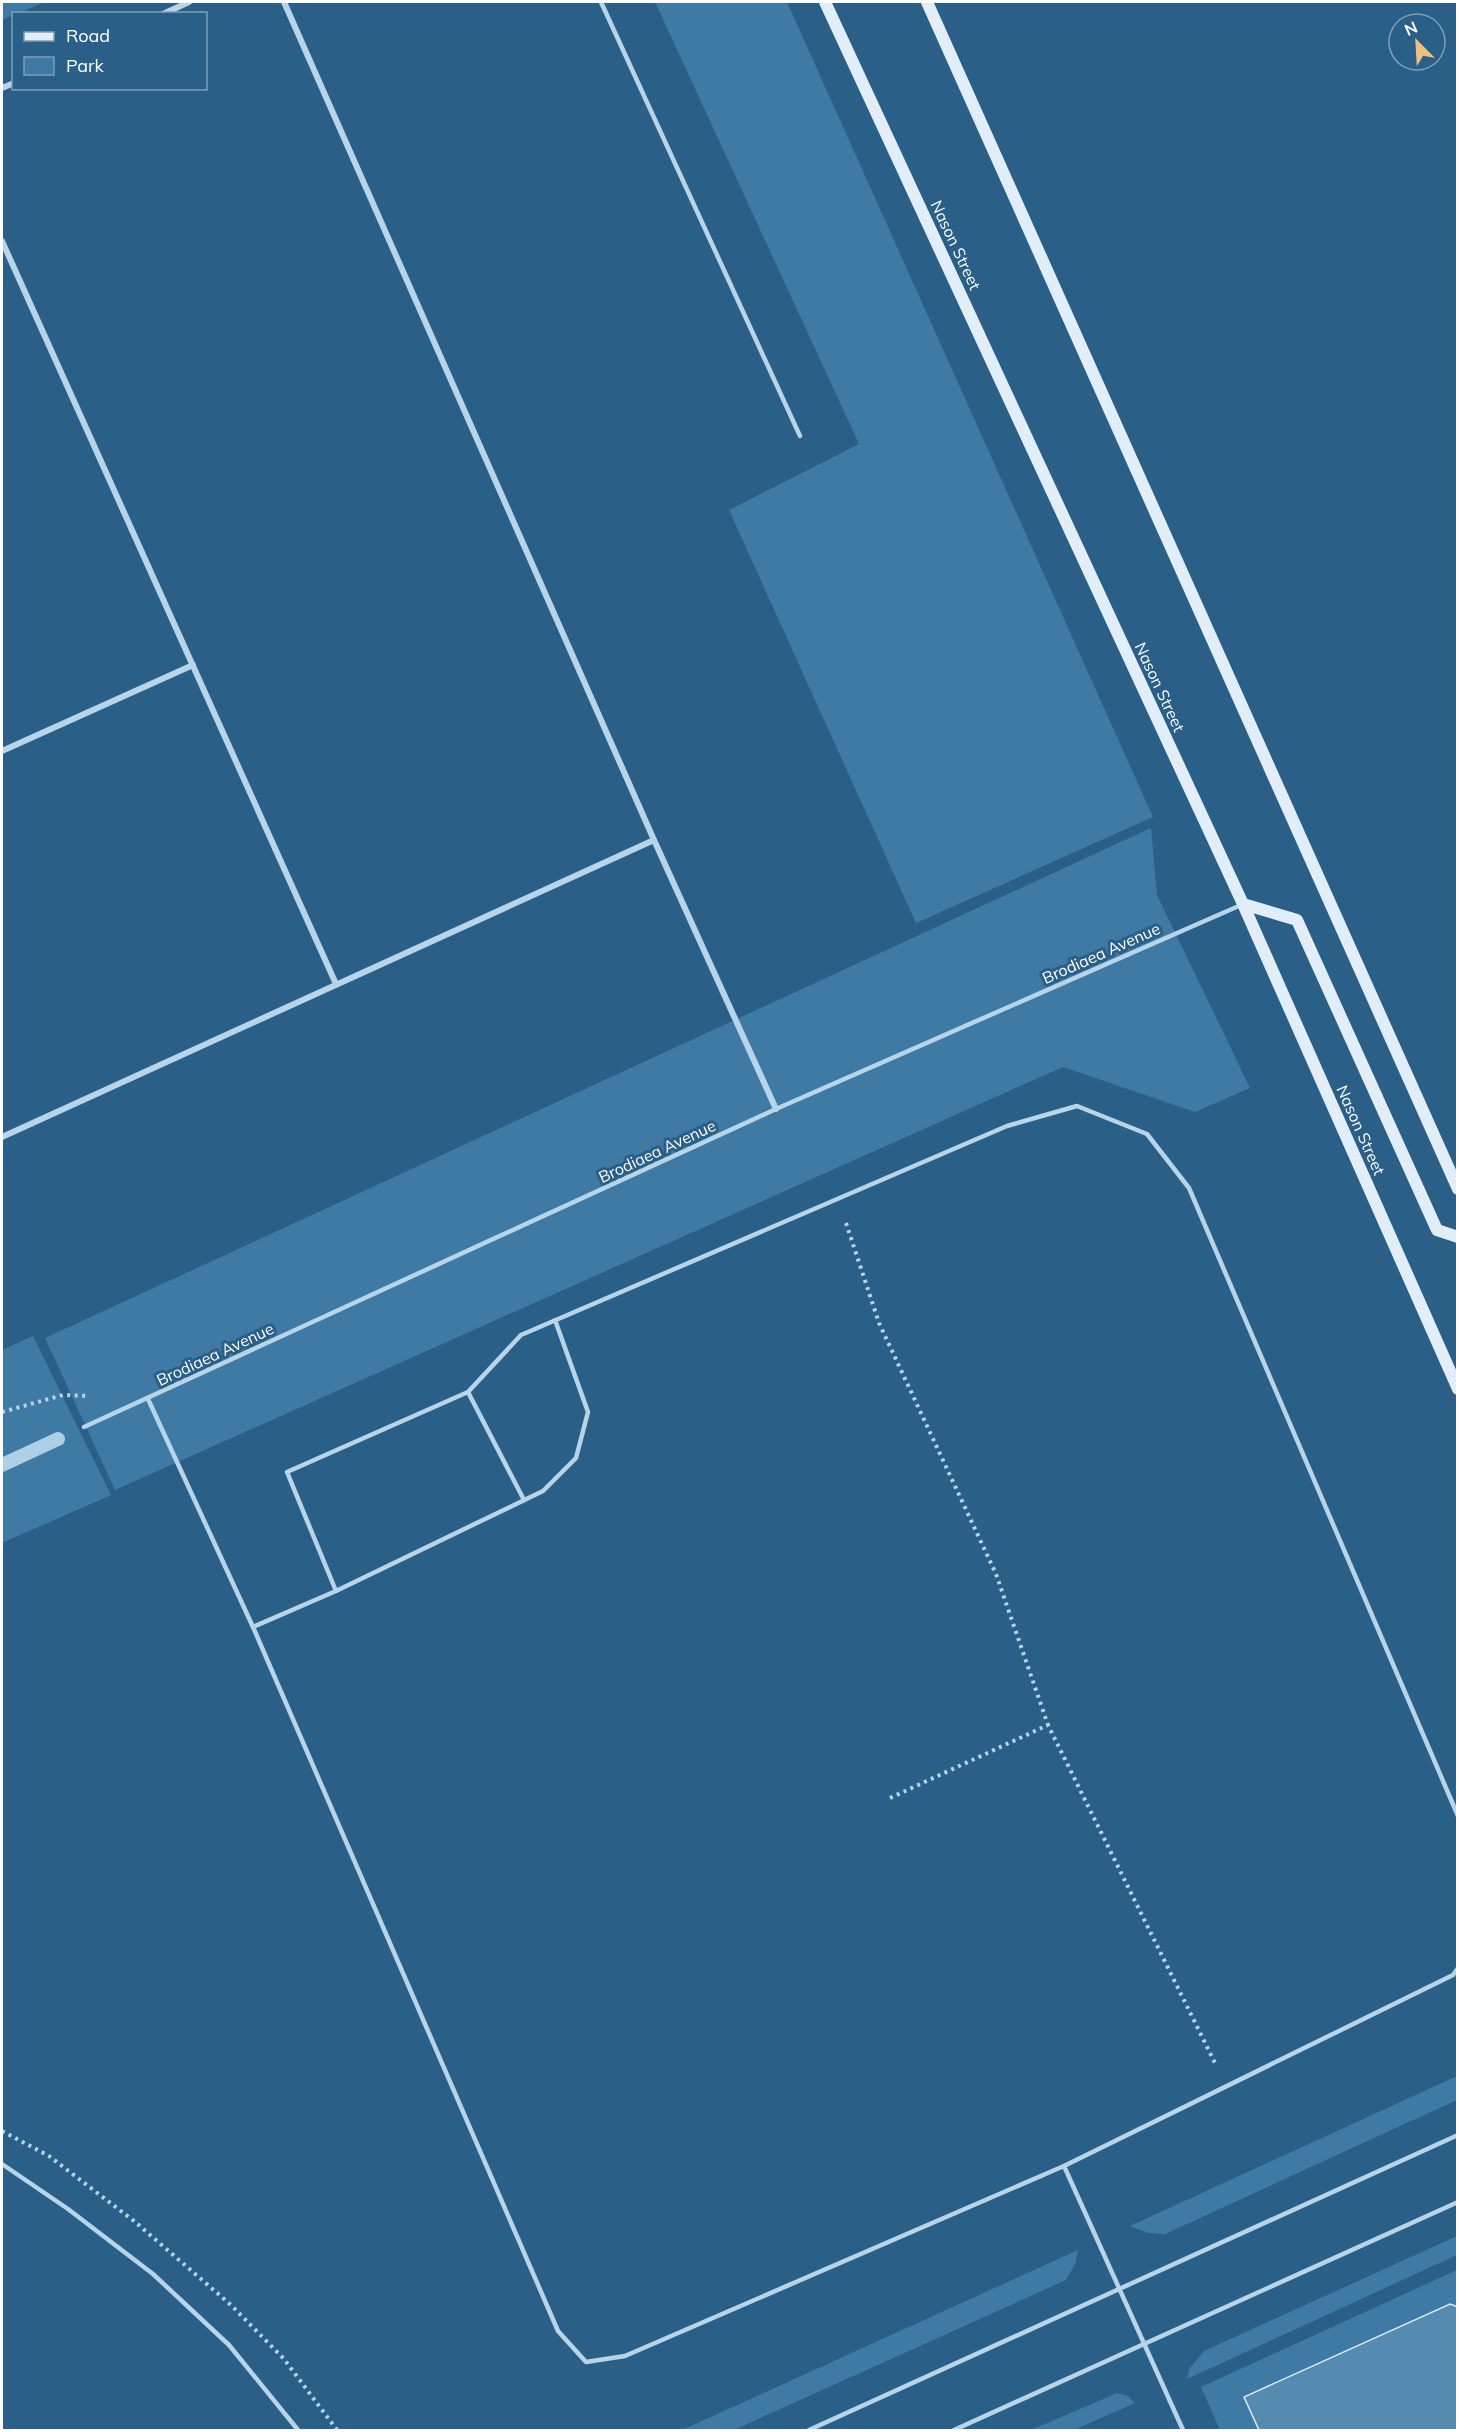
<svg xmlns="http://www.w3.org/2000/svg" width="1459" height="2432" font-family="Mulish,sans-serif">
	<style>
		.green { fill: #3f7aa4 }
		.lines { fill: none; stroke-linecap: round; stroke-linejoin: round }
		.stream { stroke: #acd0e8; stroke-width: 14 }
		.building { fill: #568bb1; stroke: #dbebf7; stroke-width: 1.5 }
		.path { stroke: #b7d4e8; stroke-width: 4; stroke-dasharray: 3 4.5; stroke-linecap: butt }
		.lane { stroke: #b7d4e8; stroke-width: 4.5 }
		.street { stroke: #b7d4e8; stroke-width: 6 }
		.secondary { stroke: #e1eef8; stroke-width: 12 }
		.labels { text-anchor: middle; dominant-baseline: central; stroke-width: 6; stroke-linejoin: round; paint-order: stroke }
		.street-label { font-size: 16px; fill: #fff; stroke: #2a5f88 }
	</style>
	<rect width="100%" height="100%" fill="#2a5f88"/>
	<!-- green -->
	<g class="green">
		<polygon points="2,2 45,2 2,20"/>
		<polygon points="655,2 787,2 1153,817 916,923 729,510 859,444"/>
		<polygon points="1151,828 1157,895 1250,1088 1195,1112 1063,1067 115,1490 45,1338"/>
		<polygon points="33,1336 111,1495 2,1543 2,1350"/>
		<polygon points="1457,2076 1457,2100 1165,2234 1148,2233 1130,2226"/>
		<polygon points="1457,2236 1457,2255 1187,2379 1189,2369 1204,2351"/>
		<polygon points="1078,2250 1075,2264 1066,2280 734,2430 682,2430"/>
		<polygon points="1457,2270 1457,2307 1449,2304 1244,2397 1259,2430 1220,2430 1201,2387"/>
		<polygon points="1117,2393 1128,2396 1135,2403 1074,2430 1031,2430"/>
	</g>
	<g class="lines">
		<!-- stream -->
		<polyline class="stream" points="2,1465 58,1439"/>
	</g>
	<!-- building -->
	<polygon class="building" points="1450,2304 1458,2307 1458,2430 1259,2430 1244,2397"/>
	<g class="lines">
		<!-- path -->
		<g class="path">
			<polyline points="846,1223 879,1323 996,1574 1048,1725"/>
			<polyline points="2,1412 63,1395 89,1396"/>
			<polyline points="890,1798 1048,1725 1216,2065"/>
			<polyline points="2,2131 49,2156 134,2221 231,2305 284,2359 337,2430"/>
		</g>
		<!-- lane -->
		<g class="lane">
			<polyline points="601,2 800,436"/>
			<polyline points="468,1392 524,1500"/>
			<polyline points="148,1399 253,1627 336,1591 287,1472 468,1392 521,1335 1007,1126 1077,1106 1147,1134 1189,1188 1458,1816"/>
			<polyline points="84,1427 776,1109 1241,905"/>
			<polyline points="336,1591 543,1491 576,1458 588,1412 555,1320"/>
			<polyline points="253,1627 558,2331 586,2362 625,2356 1064,2166"/>
			<polyline points="2,2164 68,2209 153,2274 229,2345 298,2430"/>
			<polyline points="809,2430 1458,2135"/>
			<polyline points="954,2430 1458,2202"/>
			<polyline points="1183,2430 1064,2166 1453,1975 1458,1968"/>
		</g>
		<!-- street -->
		<g class="street">
			<polyline points="284,2 654,840 776,1109"/>
			<polyline points="163,14 189,2"/>
			<polyline points="2,88 14,83"/>
			<polyline points="2,241 336,984"/>
			<polyline points="2,751 193,665"/>
			<polyline points="2,1137 654,840"/>
		</g>
		<!-- secondary -->
		<g class="secondary">
			<polyline points="825,2 1243,904 1458,1389"/>
			<polyline points="927,2 1458,1189"/>
			<polyline points="1243,904 1297,920 1437,1230 1458,1237"/>
		</g>
	</g>
	<g class="labels">
		<!-- street labels -->
		<g class="street-label">
			<text transform="translate(956 245) rotate(65)">Nason Street</text>
			<text transform="translate(1160 687) rotate(65)">Nason Street</text>
			<text transform="translate(1101 953) rotate(-24)">Brodiaea Avenue</text>
			<text transform="translate(1361 1130) rotate(66)">Nason Street</text>
			<text transform="translate(657 1151) rotate(-25)">Brodiaea Avenue</text>
			<text transform="translate(215 1354) rotate(-25)">Brodiaea Avenue</text>
		</g>
	</g>
	<!-- border -->
	<rect width="1459" height="2432" fill="none" stroke="#ffffff" stroke-width="6"/>
	<!-- legend -->
	<rect x="12" y="12" width="195" height="78" fill="#2a5f88" stroke="#7f9fb8" stroke-width="1.5"/>
	<rect x="24" y="32" width="30" height="9" fill="#e1eef8" stroke="#7f9fb8" stroke-width="1.5"/>
	<text x="66" y="42" font-size="18" fill="#ffffff">Road</text>
	<rect x="24" y="57" width="30" height="18" fill="#3f7aa4" stroke="#7f9fb8" stroke-width="1.5"/>
	<text x="66" y="72" font-size="18" fill="#ffffff">Park</text>
	<!-- north arrow -->
	<g transform="translate(1417 42) rotate(336)"><circle r="28" fill="#2a5f88" stroke="#7f9fb8" stroke-width="1.5"/>
	<path d="M0-4.5L10 22L0 15L-10 22Z" fill="#efc07f"/>
	<text y="-9" font-size="16" font-weight="bold" text-anchor="middle" fill="#ffffff">N</text>
	</g>
</svg>
